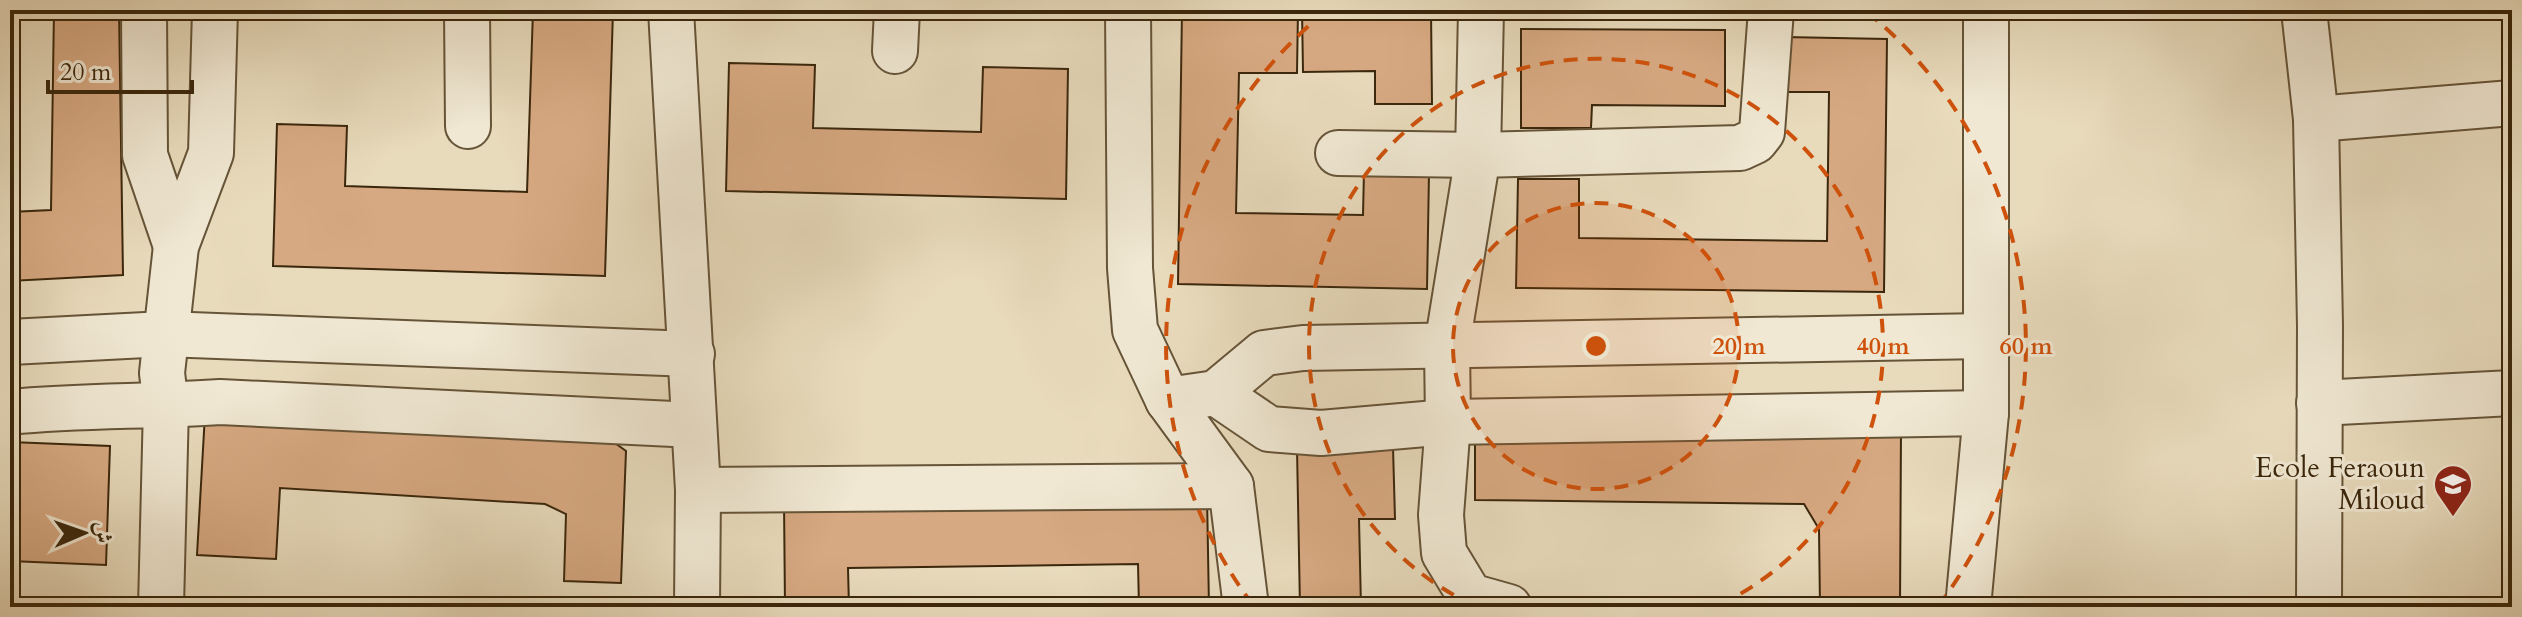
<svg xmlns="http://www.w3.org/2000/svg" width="2522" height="617" font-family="Cardo,Amiri,serif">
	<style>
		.building { fill: #d7a982; stroke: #3b270c; stroke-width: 2 }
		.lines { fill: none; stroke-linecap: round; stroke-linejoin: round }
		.street-casing { stroke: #665438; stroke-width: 48 }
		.street { stroke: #f0e8d3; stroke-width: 44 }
		.ring { fill: none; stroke: #ce520c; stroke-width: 4; stroke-dasharray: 14 10 }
		.labels { text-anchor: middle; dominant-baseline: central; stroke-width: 6; stroke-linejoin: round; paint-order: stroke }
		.poi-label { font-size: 28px; fill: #3b270c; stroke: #f0e8d3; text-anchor: end }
		.centre { fill: #ce520c; stroke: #f0e8d3; stroke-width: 4 }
		.ring-label { font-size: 24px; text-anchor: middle; font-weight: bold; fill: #ce520c; stroke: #f0e8d3; stroke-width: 6; stroke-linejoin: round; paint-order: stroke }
	</style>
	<rect width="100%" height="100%" fill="#e8dbbc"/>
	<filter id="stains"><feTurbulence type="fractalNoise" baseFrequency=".0025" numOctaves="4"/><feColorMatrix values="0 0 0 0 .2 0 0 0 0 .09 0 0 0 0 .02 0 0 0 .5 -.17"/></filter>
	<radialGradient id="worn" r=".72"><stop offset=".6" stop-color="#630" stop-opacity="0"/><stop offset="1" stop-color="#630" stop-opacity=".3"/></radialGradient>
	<!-- building -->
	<g class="building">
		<polygon points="54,10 119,10 123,275 10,281 10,212 51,210"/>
		<polygon points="533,10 613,10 605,276 273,266 277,124 347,126 345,186 527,192"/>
		<polygon points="1182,10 1298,10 1297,73 1239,73 1236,213 1363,215 1364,171 1429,173 1427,289 1178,284"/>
		<polygon points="1302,10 1431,10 1432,104 1375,104 1375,71 1303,72"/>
		<polygon points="1521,29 1725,30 1725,106 1592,105 1591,128 1521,128"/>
		<polygon points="1784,37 1887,39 1884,292 1516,288 1518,179 1579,179 1579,238 1827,241 1829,92 1783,92"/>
		<polygon points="729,63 815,65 813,128 981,132 983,67 1068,69 1066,199 726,191"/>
		<polygon points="205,414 587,423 626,451 621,583 564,581 566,514 545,504 280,488 276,559 197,555"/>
		<polygon points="1475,425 1901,428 1900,607 1820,607 1819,529 1804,504 1475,500"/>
		<polygon points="10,442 110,446 106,565 10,561"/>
		<polygon points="1393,447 1395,519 1359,519 1361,607 1300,607 1297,449"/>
		<polygon points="1207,495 1209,607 1139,607 1138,564 848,568 849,607 785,607 784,501"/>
	</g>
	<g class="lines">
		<!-- street casing -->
		<g class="street-casing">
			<g id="street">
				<polyline points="144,10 145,155 176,246"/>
				<polyline points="467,10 468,126"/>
				<polyline points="671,10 698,490 697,607"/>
				<polyline points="1128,10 1130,268 1135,330 1168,400 1216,393 1264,353 1303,348 1984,336"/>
				<polyline points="1481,10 1478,155 1447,346 1448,422 1441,515 1444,553 1470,596 1509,607"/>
				<polyline points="2304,10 2316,119 2320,326 2319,607"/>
				<polyline points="895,51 897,10"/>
				<polyline points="2316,119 2512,103"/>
				<polyline points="1338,153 1478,155 1740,148 1755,141 1762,132 1771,10"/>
				<polyline points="10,342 165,334 692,354"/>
				<polyline points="1216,393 1269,429 1321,433 1448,422 1986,413"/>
				<polyline points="1168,400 1231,486 1246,607"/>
				<polyline points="2319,403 2512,393"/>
				<path d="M10,412C80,405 150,407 220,402L694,425"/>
				<polyline points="698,490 1231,486"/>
				<polyline points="161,607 166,406 162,373 176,246 211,153 215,10"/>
				<polyline points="1968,607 1986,413 1986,10"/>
			</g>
		</g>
		<!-- street -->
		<use href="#street" class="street"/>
	</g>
	<!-- distance rings -->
	<circle cx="1596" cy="346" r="143" fill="#ce520c" fill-opacity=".12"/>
	<g class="ring">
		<circle cx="1596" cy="346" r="143"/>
		<path d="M1475 606A287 287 0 1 1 1717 606"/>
		<path d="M1253 605A430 430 0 0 1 1325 12M1867 12A430 430 0 0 1 1939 605"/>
	</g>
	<!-- icons -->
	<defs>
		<g id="school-pin" transform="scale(2)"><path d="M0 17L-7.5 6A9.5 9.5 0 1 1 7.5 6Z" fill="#8f2418" stroke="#f0e8d3"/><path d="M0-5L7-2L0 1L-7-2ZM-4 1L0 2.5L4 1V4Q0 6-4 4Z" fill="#fff"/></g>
	</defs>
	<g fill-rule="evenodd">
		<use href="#school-pin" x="2453" y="484"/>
	</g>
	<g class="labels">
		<!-- poi labels -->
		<g class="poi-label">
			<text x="2425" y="468">Ecole Feraoun<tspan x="2425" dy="32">Miloud</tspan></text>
		</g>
	</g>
	<circle cx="1596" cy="346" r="12" class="centre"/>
	<g class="ring-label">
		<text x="1739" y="354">20 m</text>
		<text x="1883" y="354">40 m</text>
		<text x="2026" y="354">60 m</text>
	</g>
	<!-- margin -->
	<rect width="2522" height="617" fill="none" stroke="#e8dbbc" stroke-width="40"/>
	<rect x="12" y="12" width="2498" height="593" fill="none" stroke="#3b270c" stroke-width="4"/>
	<rect x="20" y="20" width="2482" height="577" fill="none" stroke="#3b270c" stroke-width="2"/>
	<!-- north arrow -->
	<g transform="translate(84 533) rotate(88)" stroke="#f0e8d3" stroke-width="6" paint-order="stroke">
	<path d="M0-6L14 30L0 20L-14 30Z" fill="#3b270c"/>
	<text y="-12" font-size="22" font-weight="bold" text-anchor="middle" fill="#3b270c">ش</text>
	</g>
	<!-- scale -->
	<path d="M48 80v12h144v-12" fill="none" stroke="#3b270c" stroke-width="4"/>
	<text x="60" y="80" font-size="24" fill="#3b270c" stroke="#f0e8d3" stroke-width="6" paint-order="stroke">20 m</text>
	<rect width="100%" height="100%" filter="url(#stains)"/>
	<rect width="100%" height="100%" fill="url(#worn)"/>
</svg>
